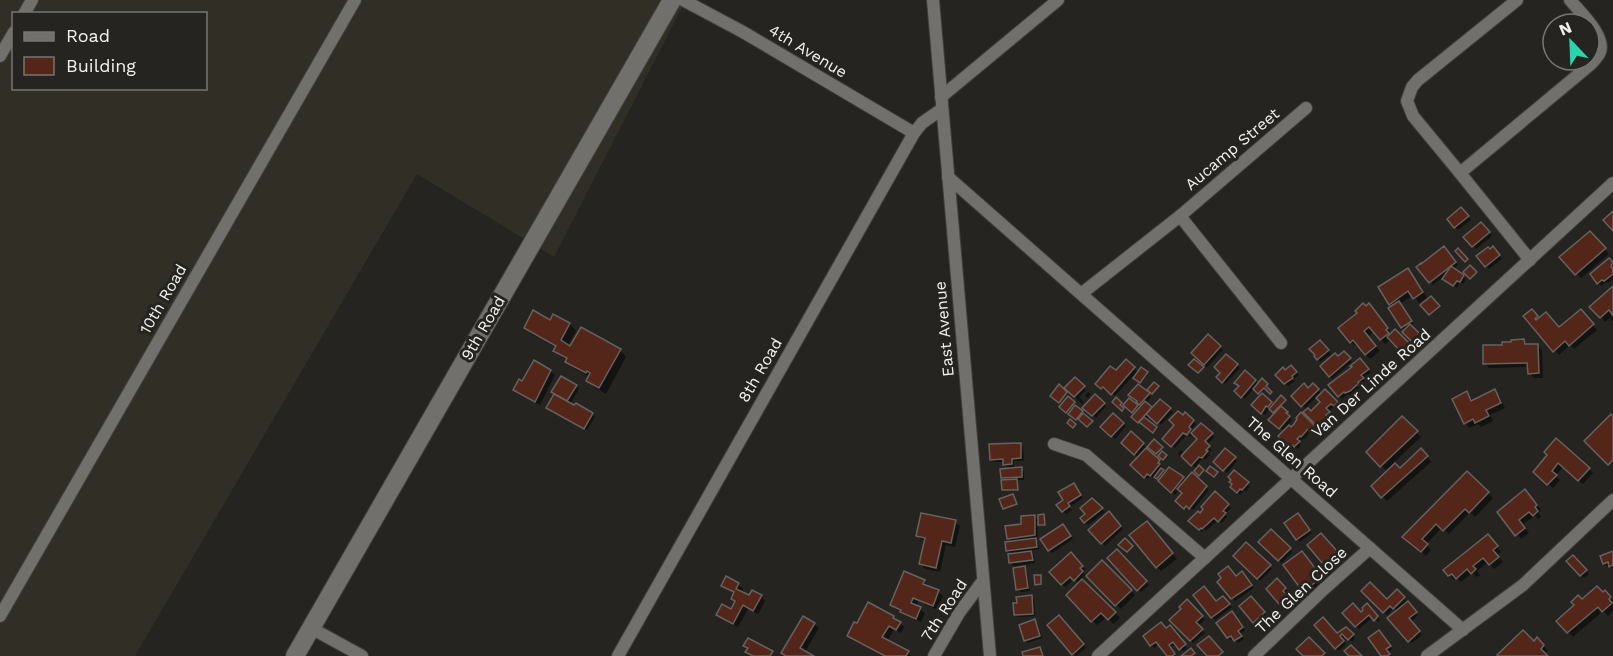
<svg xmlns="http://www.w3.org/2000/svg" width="1613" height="656" font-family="'Work Sans',sans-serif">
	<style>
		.built { fill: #312e25; fill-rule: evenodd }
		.shadow { fill: #0007 }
		.building { fill: #532619; stroke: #666260; stroke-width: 1.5 }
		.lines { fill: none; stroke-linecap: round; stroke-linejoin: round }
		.street-casing { stroke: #403f3d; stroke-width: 14 }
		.secondary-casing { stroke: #403f3d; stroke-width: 20 }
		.street { stroke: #71706d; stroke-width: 12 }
		.secondary { stroke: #71706d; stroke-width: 18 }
		.labels { text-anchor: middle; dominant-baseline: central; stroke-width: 6; stroke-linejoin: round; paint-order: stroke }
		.street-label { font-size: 16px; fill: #f1f1ef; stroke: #252421 }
	</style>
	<rect width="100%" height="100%" fill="#252421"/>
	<!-- built -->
	<path class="built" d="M0,0H686L554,257L417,174L135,656H0ZM14,14H206V88H14Z"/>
	<!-- shadow -->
	<g class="shadow">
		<polygon points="1464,212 1471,220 1458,230 1449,219"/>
		<polygon points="1481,224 1492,236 1476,249 1465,237"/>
		<polygon points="1590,233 1609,254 1581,278 1562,257"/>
		<polygon points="1447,251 1458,265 1453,269 1466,279 1463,284 1460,282 1457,288 1443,277 1433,285 1418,268"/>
		<polygon points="1496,251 1502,259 1489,269 1486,266"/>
		<polygon points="1609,260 1613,264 1613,279 1608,283 1606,282 1601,286 1592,275"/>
		<polygon points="1407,269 1412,274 1427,298 1419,303 1413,295 1400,304 1414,324 1411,326 1422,338 1416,344 1404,332 1405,331 1402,327 1393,307 1390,304"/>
		<polygon points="1613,288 1613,322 1610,318 1605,322 1601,317"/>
		<polygon points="1373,310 1392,334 1395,331 1414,350 1407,356 1391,339 1385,344 1374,331 1368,337 1380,351 1370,359 1358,345 1356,346 1351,342 1340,328"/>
		<polygon points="1532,311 1540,319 1560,329 1585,316 1597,330 1574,349 1570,345 1559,355 1525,316"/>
		<polygon points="554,316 570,324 576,331 567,346 620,350 626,357 606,394 594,387 588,381 590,377 573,368 567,361 568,360 562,357 555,351 557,348 532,334 525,328 551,322"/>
		<polygon points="1209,336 1223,350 1207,367 1193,353"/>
		<polygon points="1524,341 1529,346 1538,346 1542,350 1543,378 1534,378 1529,373 1529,367 1489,368 1485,363 1504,346"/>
		<polygon points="1320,342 1331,354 1320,362 1316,357"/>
		<polygon points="1344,353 1352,362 1332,379 1322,366 1338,358"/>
		<polygon points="1226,356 1240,368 1225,384 1218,377 1222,373"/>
		<polygon points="1360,360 1371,373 1363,378 1365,381 1360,385 1361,387 1353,393 1349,395 1348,394 1342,399 1339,396 1354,368"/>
		<polygon points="1126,361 1138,373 1141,369 1148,374 1141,383 1133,376 1115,396 1106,389 1105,391 1097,384 1116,372"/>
		<polygon points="1291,367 1299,375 1293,380 1295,381 1288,386 1277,375 1285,372"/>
		<polygon points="550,371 555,375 540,405 519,394 515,389 522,383"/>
		<polygon points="1246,372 1259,384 1262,380 1268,386 1260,394 1273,406 1281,397 1285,401 1280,407 1290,416 1288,417 1292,420 1283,430 1270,420 1276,413 1270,408 1265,415 1253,405 1262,395 1254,388 1245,399 1236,391 1240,386"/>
		<polygon points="1075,380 1086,390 1079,397 1084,402 1082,404 1066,388"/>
		<polygon points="1313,385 1322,394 1325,391 1340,405 1338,408 1335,405 1328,412 1331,416 1322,429 1305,412 1311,413 1322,402 1317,397 1305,408 1293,396 1308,390"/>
		<polygon points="576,386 579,389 570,404 592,414 595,417 587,430 548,407 555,394"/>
		<polygon points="1138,386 1151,397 1146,404 1153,410 1160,401 1173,412 1161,425 1150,416 1146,420 1157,429 1154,433 1133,417 1143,406 1138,402"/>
		<polygon points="1495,391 1499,396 1505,408 1490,415 1493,421 1481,427 1478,424 1470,428 1465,423 1467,393 1473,401"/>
		<polygon points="1088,392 1091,394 1088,398 1085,396"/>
		<polygon points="1095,396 1106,406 1096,418 1085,408"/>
		<polygon points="1068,399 1075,404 1073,406 1092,423 1089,427 1079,418 1077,420 1061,407"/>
		<polygon points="1301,414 1319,431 1316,434 1311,430 1305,439 1304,438 1299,443 1301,445 1298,449 1295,447 1293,449 1280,436 1291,429"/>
		<polygon points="1113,415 1126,426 1115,439 1102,427"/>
		<polygon points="1185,415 1196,424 1191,430 1194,433 1201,425 1214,437 1207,445 1212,450 1208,454 1210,455 1205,460 1203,458 1197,465 1204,472 1201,475 1196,471 1198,470 1182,455 1180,457 1178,454 1181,450 1185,453 1199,439 1193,433 1190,437 1187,434 1175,448 1164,439"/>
		<polygon points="1402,418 1421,437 1393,463 1400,470 1421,450 1431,462 1387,501 1373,486 1388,472 1368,452"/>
		<polygon points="1131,434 1146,447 1145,449 1161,464 1160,466 1162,468 1161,469 1166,474 1183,478 1186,481 1192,474 1209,490 1193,510 1190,507 1187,510 1177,501 1184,493 1179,489 1175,495 1155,476 1153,478 1151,476 1147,479 1132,465 1139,458 1123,443"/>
		<polygon points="1020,445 1023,448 1024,461 1014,461 1014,469 1021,469 1024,472 1024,480 1018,480 1018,491 1004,491 1003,490 1005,481 1002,478 1010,469 1004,464 1004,462 994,462 991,459"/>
		<polygon points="1225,450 1237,461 1227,473 1215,462"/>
		<polygon points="1549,455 1589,469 1593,473 1583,484 1563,467 1555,476 1560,480 1553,488 1535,472"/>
		<polygon points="1234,472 1250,486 1246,492 1244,490 1240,495 1232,487"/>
		<polygon points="1467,473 1493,498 1475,517 1470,512 1449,534 1442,528 1426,544 1431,550 1426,556 1409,541"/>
		<polygon points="1076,488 1083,498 1069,507 1072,510 1066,514 1063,511"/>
		<polygon points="1216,493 1231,508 1225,514 1227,517 1222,523 1218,520 1206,531 1204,529 1202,532 1190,521 1200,515"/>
		<polygon points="1529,496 1541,510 1538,512 1541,517 1538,519 1535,516 1522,525 1529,533 1521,539 1499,512"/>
		<polygon points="1092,500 1105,512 1088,525 1082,518 1087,514"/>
		<polygon points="1109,513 1123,529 1105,546 1090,530"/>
		<polygon points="1044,516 1045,526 1041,526 1037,522 1038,537 1034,538 1038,543 1039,549 1029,551 1034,556 1035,563 1014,566 1011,563 1013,555 1007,550 1013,543 1009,538 1034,517 1040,522"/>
		<polygon points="1301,518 1312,533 1300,542 1286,524"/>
		<polygon points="955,522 960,526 955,547 946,545 940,572 925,569 921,564 925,541 922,540 917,535"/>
		<polygon points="1063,525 1073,539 1052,553 1042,539"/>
		<polygon points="1151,528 1177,559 1161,571 1157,567"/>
		<polygon points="1271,531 1292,552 1282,563 1260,542"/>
		<polygon points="1321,535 1339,555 1327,565 1309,545"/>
		<polygon points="1492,541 1501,552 1497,555 1503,562 1494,569 1488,562 1477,571 1480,575 1477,577 1472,573 1461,582 1457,578 1454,580 1446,570"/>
		<polygon points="1246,544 1272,569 1260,581 1235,556"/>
		<polygon points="1117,551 1149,585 1141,592 1109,559"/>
		<polygon points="1613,553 1613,568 1612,567 1609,568 1604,563"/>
		<polygon points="1071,555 1085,569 1082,572 1085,575 1081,579 1120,618 1113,624 1107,617 1097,625 1068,595 1081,586 1070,574 1067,576 1072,581 1065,587 1051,572"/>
		<polygon points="1306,557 1326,583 1309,595 1304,591"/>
		<polygon points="1573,557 1589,574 1584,578 1568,561"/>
		<polygon points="1102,562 1135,595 1121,609 1088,576"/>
		<polygon points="1024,568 1027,571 1030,591 1021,592 1018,589"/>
		<polygon points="1244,576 1254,588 1235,601 1219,582"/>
		<polygon points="1277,580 1288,592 1285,595 1289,600 1283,605 1268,589"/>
		<polygon points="924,581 928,586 928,587 938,592 943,596 937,610 918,601 916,606 925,613 921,622 907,616 891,605"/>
		<polygon points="738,584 743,589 741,593 749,597 761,596 765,601 758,614 748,609 738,627 722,619 718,614 731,611 736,602 735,594 723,586"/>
		<polygon points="1363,591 1387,601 1397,591 1418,615 1411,622 1422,635 1412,643 1389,619 1398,612 1394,608 1387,615"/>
		<polygon points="1605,592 1613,601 1613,611 1608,616 1603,611 1573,637 1558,621 1582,601"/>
		<polygon points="1195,595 1217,603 1223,598 1232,607 1215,620"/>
		<polygon points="1031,597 1034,600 1035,616 1018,617 1015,614 1018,604"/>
		<polygon points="1251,598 1267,616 1257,624 1241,606"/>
		<polygon points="1187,601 1205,620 1198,626 1205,633 1193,643 1172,620 1183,609"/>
		<polygon points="1367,606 1380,620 1378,622 1373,617 1359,629 1344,613 1361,614"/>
		<polygon points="1235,616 1245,630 1240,634 1244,639 1238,643 1234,638 1231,640 1228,637"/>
		<polygon points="893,617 904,627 901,633 894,629 887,642 908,652 911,656 883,656 853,640 849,636"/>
		<polygon points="1059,617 1086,648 1076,656 1073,654"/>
		<polygon points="1035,621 1038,624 1042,638 1028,643 1025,640"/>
		<polygon points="814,624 819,628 805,652 811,656 786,656"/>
		<polygon points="1316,625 1337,635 1346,629 1355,638 1352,642 1346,636 1342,639 1346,644 1339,651"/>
		<polygon points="1173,630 1187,648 1183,651 1176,644 1170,648 1176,656 1169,656 1159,644 1154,648 1151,645"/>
		<polygon points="1382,635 1392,649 1388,653 1391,656 1383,656"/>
		<polygon points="1534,643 1542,644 1548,651 1544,654 1546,656 1500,656"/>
	</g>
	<!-- building -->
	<g class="building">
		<polygon points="1461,207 1469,216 1454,228 1447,219"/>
		<polygon points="1613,211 1613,231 1603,220"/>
		<polygon points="1481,222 1490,232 1472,247 1463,237"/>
		<polygon points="1590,231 1606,248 1575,275 1559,257"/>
		<polygon points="1444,246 1456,262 1429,283 1416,267 1421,263 1421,264"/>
		<polygon points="1493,246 1500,255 1485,267 1476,256 1488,247 1490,249"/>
		<polygon points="1458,248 1468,259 1465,262 1455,251"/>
		<polygon points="1609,258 1613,262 1611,266 1613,269 1613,274 1604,281 1602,280 1597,284 1590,274"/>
		<polygon points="1470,265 1477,272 1470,279 1463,272"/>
		<polygon points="1451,266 1464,275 1460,282 1457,281 1453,286 1442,279"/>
		<polygon points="1408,268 1423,292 1413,299 1408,291 1389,305 1378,287"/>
		<polygon points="1613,286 1613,316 1609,310 1600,318 1589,307"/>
		<polygon points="1431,296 1440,306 1429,315 1420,305"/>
		<polygon points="1399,301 1412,321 1401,328 1388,308"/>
		<polygon points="1363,303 1366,306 1369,303 1388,328 1386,330 1389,333 1380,340 1369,327 1364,331 1376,346 1365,355 1353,340 1350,343 1338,328 1357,313 1355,311"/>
		<polygon points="1532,309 1538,316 1535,319 1536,320 1546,312 1559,327 1581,309 1594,324 1569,346 1565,341 1553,352 1523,316"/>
		<polygon points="533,310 550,320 553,314 570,323 561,340 570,346 581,327 621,349 599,388 586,381 590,373 587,371 586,373 565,362 567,358 553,351 556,346 524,328"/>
		<polygon points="1410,324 1422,336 1414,344 1402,332"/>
		<polygon points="1395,329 1412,346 1403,354 1387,337"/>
		<polygon points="1208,334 1221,346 1204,365 1191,353"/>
		<polygon points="1524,339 1525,344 1538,344 1539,373 1528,374 1527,363 1483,364 1483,345 1502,345 1502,342 1511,342 1511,340"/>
		<polygon points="1320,340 1329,350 1317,360 1314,356 1315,355 1309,349"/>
		<polygon points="1344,351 1351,358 1329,377 1320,366 1335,353 1338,356"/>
		<polygon points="1226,354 1238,364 1222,383 1216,377 1220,373 1214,367"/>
		<polygon points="1360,358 1369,369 1361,375 1364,378 1358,382 1359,383 1350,391 1345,393 1344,392 1338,397 1328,385 1352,367 1350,366"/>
		<polygon points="1126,359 1135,367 1111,395 1103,387 1101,389 1095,384 1110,366 1116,370"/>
		<polygon points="1194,359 1204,367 1198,373 1188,365"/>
		<polygon points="534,360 551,370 535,402 513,390 519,379 522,381"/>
		<polygon points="1291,365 1297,372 1292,376 1293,378 1284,384 1275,375 1283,367 1285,370"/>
		<polygon points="1141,367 1148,372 1140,383 1133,378"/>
		<polygon points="1245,370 1256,380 1241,398 1234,391 1239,386 1234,383"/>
		<polygon points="561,376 577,385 567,401 551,392"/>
		<polygon points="1075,377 1085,386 1074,397 1064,388"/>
		<polygon points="1262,378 1268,384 1266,386 1272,392 1270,394 1264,388 1258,394 1253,389"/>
		<polygon points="1154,382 1159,386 1152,394 1147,390"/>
		<polygon points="1304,383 1308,388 1313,383 1319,389 1301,407 1291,396"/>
		<polygon points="1059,384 1067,392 1059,403 1050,396"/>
		<polygon points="1138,384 1150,393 1139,405 1136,402 1137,401 1128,395"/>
		<polygon points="1325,389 1338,402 1334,406 1331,404 1326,408 1330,412 1326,415 1327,417 1323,422 1324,422 1318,427 1303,412 1308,408 1311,411 1320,402 1316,398"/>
		<polygon points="1495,389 1501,403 1486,410 1489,416 1475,423 1473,419 1464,424 1452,399 1467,391 1471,401"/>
		<polygon points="1262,393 1272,402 1268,407 1266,406 1261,414 1251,405"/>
		<polygon points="554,394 574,405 576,403 593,413 584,429 546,408"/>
		<polygon points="1095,394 1105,403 1092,416 1082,408"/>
		<polygon points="1281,395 1286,400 1273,413 1269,409"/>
		<polygon points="1068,396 1075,402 1066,413 1059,407"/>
		<polygon points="1116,397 1122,403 1120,405 1124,408 1122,411 1112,402"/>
		<polygon points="1129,398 1138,405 1132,413 1123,405"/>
		<polygon points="1160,399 1171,408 1157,424 1146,414"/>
		<polygon points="1145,401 1152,407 1138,423 1131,417"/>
		<polygon points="1075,405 1083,411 1076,420 1068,414"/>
		<polygon points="1281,406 1288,412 1286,413 1290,416 1279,429 1268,420"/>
		<polygon points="1178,411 1183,415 1185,412 1194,420 1189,427 1191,429 1187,435 1183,433 1171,447 1162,439 1174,425 1169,420"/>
		<polygon points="1301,412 1317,428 1312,433 1308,429 1301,437 1300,436 1297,439 1300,441 1294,447 1292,445 1289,447 1278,436 1289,425 1291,427 1294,424 1297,419 1296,418"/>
		<polygon points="1083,413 1093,421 1087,427 1078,419"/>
		<polygon points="1113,413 1124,423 1111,437 1100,427"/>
		<polygon points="1611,414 1613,416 1613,460 1608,465 1584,441"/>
		<polygon points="1402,416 1418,431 1380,467 1366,452"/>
		<polygon points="1144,417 1157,427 1153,433 1139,422"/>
		<polygon points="1070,419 1076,424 1073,428 1067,423"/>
		<polygon points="1201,423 1213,433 1205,441 1210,446 1206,450 1208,451 1202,458 1199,457 1191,466 1181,456 1197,439 1191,433"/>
		<polygon points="1131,431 1144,443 1134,455 1121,443"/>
		<polygon points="1556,438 1590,468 1578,481 1558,463 1552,471 1557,475 1547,485 1533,472 1547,455 1544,452"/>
		<polygon points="1154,439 1163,447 1156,454 1147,447"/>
		<polygon points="1021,443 1021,458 1012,459 1012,464 1003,465 1003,459 990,460 989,444"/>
		<polygon points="1146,448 1160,460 1158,463 1160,464 1150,476 1147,474 1144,478 1130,465"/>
		<polygon points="1225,448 1236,457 1223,471 1213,462"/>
		<polygon points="1421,448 1428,456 1381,498 1371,486 1395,463 1400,468"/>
		<polygon points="1162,451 1167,455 1163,460 1158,456"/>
		<polygon points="1199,465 1204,470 1199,476 1194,471"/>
		<polygon points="1210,466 1218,472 1214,477 1206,471"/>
		<polygon points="1022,467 1022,477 1001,478 1000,469"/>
		<polygon points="1169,467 1184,477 1171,493 1158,481"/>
		<polygon points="1161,468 1164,470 1157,479 1154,477"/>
		<polygon points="1234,470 1249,482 1242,490 1240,489 1237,493 1230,487 1232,484 1229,482 1231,480 1228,477"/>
		<polygon points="1467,471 1489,492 1469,513 1465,509 1443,531 1436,524 1422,539 1428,544 1421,552 1402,537"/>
		<polygon points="1192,472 1207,486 1189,509 1186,506 1184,509 1175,501 1182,493 1177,489"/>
		<polygon points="1017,479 1018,490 1002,490 1001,480"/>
		<polygon points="1074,483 1081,495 1068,503 1070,506 1062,512 1056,505 1063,500 1058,492"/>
		<polygon points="1525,489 1537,505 1535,507 1538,511 1533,516 1529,512 1519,520 1525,528 1515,536 1497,512"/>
		<polygon points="1215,491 1229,504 1223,511 1226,513 1218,522 1214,518 1202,529 1201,528 1199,530 1188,521 1198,511 1200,513 1203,509 1201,507"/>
		<polygon points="1013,494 1017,504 1003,509 999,499"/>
		<polygon points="1092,498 1103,508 1084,523 1080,518 1085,514 1080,508"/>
		<polygon points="1109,511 1121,526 1101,544 1088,530"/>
		<polygon points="921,513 956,520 951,543 942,541 936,568 919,564 925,538 916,536"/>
		<polygon points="1298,513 1310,530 1296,540 1284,523"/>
		<polygon points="1044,514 1045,525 1038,525 1038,515"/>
		<polygon points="1035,515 1035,535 1007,539 1005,526 1021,524 1021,516"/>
		<polygon points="1147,521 1173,553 1156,568 1129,535"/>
		<polygon points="1063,524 1071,536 1048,551 1040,539"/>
		<polygon points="1271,529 1291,548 1278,561 1258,542"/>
		<polygon points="1321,533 1337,551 1323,564 1307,545"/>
		<polygon points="1488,534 1498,546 1493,550 1499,557 1489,565 1483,558 1473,566 1476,569 1471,574 1467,569 1456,579 1452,574 1448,576 1443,570"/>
		<polygon points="1036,538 1037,547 1006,551 1005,542"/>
		<polygon points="1125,538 1133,546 1127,552 1118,545"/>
		<polygon points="1246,542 1271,565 1257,579 1233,556"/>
		<polygon points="1117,549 1147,581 1137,591 1107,558"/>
		<polygon points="1031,551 1033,560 1009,563 1008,554"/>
		<polygon points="1302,551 1322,577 1303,592 1283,565"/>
		<polygon points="1613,551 1613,565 1609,567 1608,562 1603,564 1600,556"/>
		<polygon points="1071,552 1083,566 1080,568 1083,571 1074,581 1070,577 1061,585 1049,572"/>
		<polygon points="1573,555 1587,570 1580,576 1566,561"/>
		<polygon points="1102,560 1132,590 1115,606 1086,576"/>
		<polygon points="1025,566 1028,588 1016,590 1013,568"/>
		<polygon points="1228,566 1236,576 1242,571 1252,585 1231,599 1217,582 1221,578 1218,574"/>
		<polygon points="904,571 925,580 923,584 939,590 933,606 913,598 911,603 921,607 916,619 900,612 901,610 890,605"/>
		<polygon points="1034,575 1041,575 1041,584 1035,585"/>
		<polygon points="726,576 739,583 736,589 749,595 752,590 762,595 753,611 743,605 733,624 716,615 722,604 731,609 735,601 731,599 734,592 721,586"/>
		<polygon points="1277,578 1286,588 1283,591 1288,596 1279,604 1266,589"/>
		<polygon points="1082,579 1116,612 1108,620 1101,613 1091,622 1066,595"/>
		<polygon points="1370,582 1387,599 1397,589 1405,597 1393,609 1390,606 1383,613 1361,591"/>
		<polygon points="1204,586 1216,601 1223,596 1230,604 1211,618 1193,595"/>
		<polygon points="1597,586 1603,592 1605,590 1611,597 1609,599 1612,603 1602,612 1598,607 1567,633 1556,621 1574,605 1571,602 1578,595 1582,599"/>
		<polygon points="1032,595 1033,614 1014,615 1013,603 1017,603 1016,597"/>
		<polygon points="1251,596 1265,612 1253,623 1239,606"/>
		<polygon points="1187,599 1203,616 1196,622 1203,629 1190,641 1169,620 1181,609 1179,607"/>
		<polygon points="1408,601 1417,612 1409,618 1420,631 1408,642 1387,618"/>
		<polygon points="868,602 894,616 893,618 901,622 896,630 889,626 882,637 909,651 906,656 885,656 847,636 854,622 857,623"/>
		<polygon points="1353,603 1361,612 1363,610 1362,608 1367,603 1378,616 1374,621 1369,615 1355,627 1342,613"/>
		<polygon points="1232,611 1243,627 1238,631 1242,636 1234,641 1231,636 1227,638 1216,623"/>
		<polygon points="1059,615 1084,644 1072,655 1047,625"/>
		<polygon points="803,616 815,623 800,648 814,656 786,656 781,653"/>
		<polygon points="1323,617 1337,633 1346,627 1354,634 1348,640 1342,634 1340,636 1344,641 1335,649 1314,625"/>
		<polygon points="1035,619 1040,636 1024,641 1019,625"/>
		<polygon points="1161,622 1166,628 1170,625 1186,644 1179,650 1173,642 1169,645 1175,654 1172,656 1167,656 1156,642 1150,646 1143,636"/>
		<polygon points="1379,630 1391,646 1386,649 1390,654 1387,656 1381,656 1368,638"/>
		<polygon points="1523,630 1534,641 1537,637 1544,645 1541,649 1548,656 1498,656 1497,655"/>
		<polygon points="1209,636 1223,652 1218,656 1207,656 1197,645"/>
		<polygon points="1309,637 1325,653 1322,656 1303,656 1296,649"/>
		<polygon points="748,638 773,651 770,656 753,656 745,652 748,648 743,646"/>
		<polygon points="1351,645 1362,656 1349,656 1344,651"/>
		<polygon points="1040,647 1043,656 1023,656 1022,652"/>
		<polygon points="1191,648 1195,653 1191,656 1181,656"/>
	</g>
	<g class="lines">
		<!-- street casing -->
		<g class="street-casing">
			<g id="street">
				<polyline points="683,0 743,32 914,133"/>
				<polyline points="933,0 990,656"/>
				<polyline points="1517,0 1418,80 1412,87 1407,101 1413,116 1460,173 1530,260"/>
				<polyline points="24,14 32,0"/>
				<polyline points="0,56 14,32"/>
				<polyline points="941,97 1058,0"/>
				<path d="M1460,173L1591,64C1594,60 1598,57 1600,52C1606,36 1580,12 1570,0"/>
				<polyline points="948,177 1463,630"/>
				<polyline points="1180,216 1281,343"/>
				<polyline points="1081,294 1180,216 1306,108"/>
				<polyline points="1054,444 1086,455 1205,558"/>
				<polyline points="0,616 355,0"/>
				<polyline points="311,628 362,656"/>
				<polyline points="618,656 914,133 922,123 942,109"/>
				<polyline points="934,656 959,613 982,582"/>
				<polyline points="1098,656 1613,183"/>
				<polyline points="1254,656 1324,589 1370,548"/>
				<polyline points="1427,656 1523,585 1613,500"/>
			</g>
		</g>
		<!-- secondary casing -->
		<g class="secondary-casing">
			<polyline id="secondary" points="295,656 672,0"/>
		</g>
		<!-- street -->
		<use href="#street" class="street"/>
		<!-- secondary -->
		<use href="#secondary" class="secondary"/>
	</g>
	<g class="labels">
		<!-- street labels -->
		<g class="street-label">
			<text transform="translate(808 51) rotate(31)">4th Avenue</text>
			<text transform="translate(1232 149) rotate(-40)">Aucamp Street</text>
			<text transform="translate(163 299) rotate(-60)">10th Road</text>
			<text transform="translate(483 328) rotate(-60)">9th Road</text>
			<text transform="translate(944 329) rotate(-95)">East Avenue</text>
			<text transform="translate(760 370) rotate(-60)">8th Road</text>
			<text transform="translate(1371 383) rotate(-42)">Van Der Linde Road</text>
			<text transform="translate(1292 457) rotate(41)">The Glen Road</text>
			<text transform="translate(1301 590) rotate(-43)">The Glen Close</text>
			<text transform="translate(944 610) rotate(-57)">7th Road</text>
		</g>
	</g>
	<!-- legend -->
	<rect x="12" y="12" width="195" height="78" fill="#252421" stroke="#777673" stroke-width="1.5"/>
	<rect x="24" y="32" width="30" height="9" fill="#71706d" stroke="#777673" stroke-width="1.5"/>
	<text x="66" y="42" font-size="18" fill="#f1f1ef">Road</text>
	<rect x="24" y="57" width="30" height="18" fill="#532619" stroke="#777673" stroke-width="1.5"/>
	<text x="66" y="72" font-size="18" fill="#f1f1ef">Building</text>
	<!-- north arrow -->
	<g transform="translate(1571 42) rotate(337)"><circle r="28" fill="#252421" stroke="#777673" stroke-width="1.5"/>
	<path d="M0-4.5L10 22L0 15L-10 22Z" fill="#29d5ac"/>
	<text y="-9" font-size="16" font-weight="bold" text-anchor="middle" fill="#f1f1ef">N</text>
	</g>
</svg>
